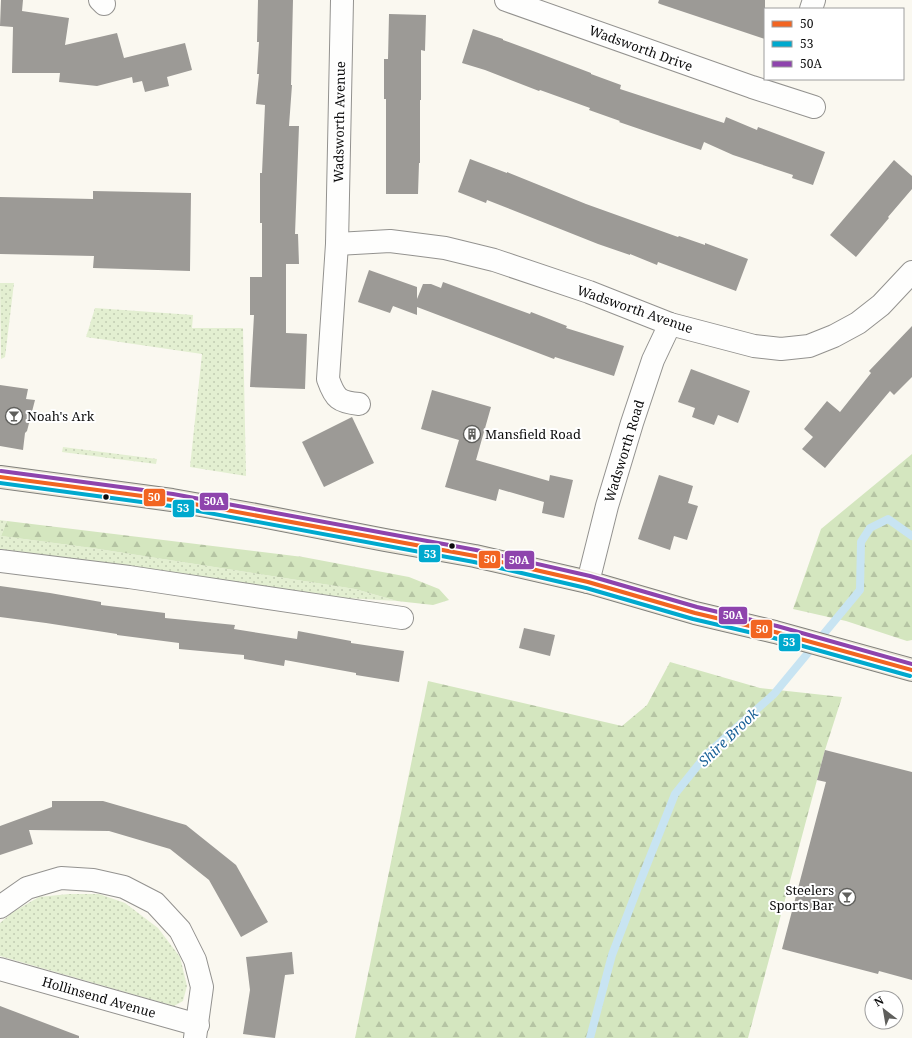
<svg xmlns="http://www.w3.org/2000/svg" width="912" height="1038" font-family="'Noto Serif',serif">
	<style>
		.grass { fill: url(#grass-dots) }
		.forest { fill: url(#forest-firs) }
		.lines { fill: none; stroke-linecap: round; stroke-linejoin: round }
		.stream { stroke: #c8e4f2; stroke-width: 8 }
		.building { fill: #9c9a96 }
		.minor-casing { stroke: #93928f; stroke-width: 24 }
		.major-casing { stroke: #80807c; stroke-width: 24 }
		.minor { stroke: #fefefd; stroke-width: 22 }
		.major { stroke: #ebe6d8; stroke-width: 22 }
		.bus-1-casing { stroke: #fff; stroke-width: 7 }
		.bus-2-casing { stroke: #fff; stroke-width: 7 }
		.bus-3-casing { stroke: #fff; stroke-width: 7 }
		.bus-1 { stroke: #f26522; stroke-width: 4 }
		.bus-2 { stroke: #00a9ce; stroke-width: 4 }
		.bus-3 { stroke: #8e44ad; stroke-width: 4 }
		.bus-dot { fill: #0c0c0c; stroke: #fff; stroke-width: 1.5 }
		.labels { text-anchor: middle; dominant-baseline: central; stroke-width: 4; stroke-linejoin: round; paint-order: stroke }
		.street-label { font-size: 13px; fill: #0c0c0c; stroke: #fff }
		.poi-label { font-size: 13px; fill: #0c0c0c; stroke: #fff; text-anchor: start }
		.water-label { font-size: 14px; font-style: italic; fill: #1b6298; stroke: #fff }
		.line-badge { stroke: #fff; stroke-width: 1.5 }
		.badge-label { font-size: 11px; text-anchor: middle; font-weight: bold; fill: #fff }
	</style>
	<defs>
		<pattern id="grass-dots" width="8" height="8" patternUnits="userSpaceOnUse"><rect width="8" height="8" fill="#e3efd1"/><path d="M2 2h.1M6 6h.1" fill="none" stroke="#c2ccb2" stroke-width="1.8" stroke-linecap="round"/></pattern>
		<pattern id="forest-firs" width="22" height="20" patternUnits="userSpaceOnUse"><rect width="22" height="20" fill="#d4e6bf"/><path d="M5 1l3.5 6h-7zM16 11l3.5 6h-7z" fill="#b5c4a3"/></pattern>
	</defs>
	<rect width="100%" height="100%" fill="#faf8f0"/>
	<!-- grass -->
	<g class="grass">
		<polygon points="0,283 14,283 5,357 1,359"/>
		<polygon points="95,308 193,315 192,328 243,328 246,476 190,467 202,354 86,337"/>
		<polygon points="63,447 157,459 156,464 62,452"/>
		<polygon points="0,520 7,521 1,536 92,548 355,589 397,601 346,598 0,549"/>
		<polygon points="69,894 99,894 125,903 158,928 180,957 187,986 183,1001 174,1006 0,956 0,923 13,912 39,897"/>
	</g>
	<!-- forest -->
	<g class="forest">
		<polygon points="912,454 912,640 907,641 846,621 793,609 821,529"/>
		<polygon points="7,521 303,557 409,577 439,589 449,600 433,605 397,601 355,589 92,548 1,536"/>
		<polygon points="670,662 760,688 842,697 825,750 748,1038 355,1038 428,681 622,726 647,705"/>
	</g>
	<g class="lines">
		<!-- stream -->
		<polyline class="stream" points="590,1038 612,955 640,882 675,794 707,754 774,694 860,590 861,542 870,528 888,519 912,536"/>
	</g>
	<!-- building -->
	<g class="building">
		<polygon points="1,0 23,0 22,11 69,18 65,45 117,33 124,58 185,43 192,70 167,77 169,86 145,92 142,81 133,83 132,77 97,86 59,82 60,73 12,73 13,27 0,26"/>
		<polygon points="258,0 293,0 291,85 292,85 289,126 299,126 295,234 298,234 299,264 286,264 286,333 307,334 305,389 250,387 254,315 250,315 250,277 262,277 262,223 260,223 260,173 262,173 265,105 256,104 259,74 257,74 259,42 257,42"/>
		<polygon points="659,0 765,0 765,39 660,4 658,3"/>
		<polygon points="389,14 426,15 425,51 421,50 421,100 420,100 420,163 419,163 418,194 386,194 386,99 384,99 384,59 388,59"/>
		<polygon points="473,29 503,39 503,40 533,51 591,73 591,74 621,85 620,89 724,123 726,117 757,130 758,127 825,152 813,185 792,178 793,175 733,155 704,142 701,150 619,122 620,121 589,110 590,108 540,90 539,91 485,70 462,63"/>
		<polygon points="470,159 507,173 507,172 586,204 678,237 679,236 705,245 705,243 748,259 736,291 658,262 657,265 630,254 630,255 598,244 487,200 486,203 458,192"/>
		<polygon points="894,160 912,176 912,189 888,217 889,218 856,257 830,235"/>
		<polygon points="93,191 191,193 190,271 93,268 94,256 0,254 0,197 93,199"/>
		<polygon points="369,270 417,287 417,299 423,284 431,284 441,288 443,282 530,314 531,312 567,326 566,328 624,346 614,376 555,357 554,359 417,307 417,315 393,306 390,313 358,302"/>
		<polygon points="912,326 912,377 894,395 890,391 825,468 802,449 813,437 804,429 827,401 840,412 871,373 869,371"/>
		<polygon points="691,369 750,391 738,423 718,415 714,425 692,417 695,408 678,402"/>
		<polygon points="0,385 28,389 26,399 35,400 27,431 25,433 23,450 0,446"/>
		<polygon points="432,390 491,407 476,460 549,481 550,475 573,480 564,518 542,513 544,502 499,489 496,501 445,487 459,440 421,429"/>
		<polygon points="352,417 374,463 324,487 302,442"/>
		<polygon points="659,475 693,486 688,503 698,506 687,540 674,536 670,550 638,539"/>
		<polygon points="0,586 50,593 101,602 101,605 165,613 165,618 235,625 234,629 297,639 298,631 351,641 351,643 404,651 399,682 356,675 356,673 285,660 284,666 244,659 244,655 179,649 179,643 117,635 117,634 46,623 0,617"/>
		<polygon points="524,628 555,635 550,656 519,648"/>
		<polygon points="825,750 912,772 912,980 879,971 878,974 782,949 826,782 817,780"/>
		<polygon points="52,801 103,801 186,825 236,865 268,922 241,937 209,880 170,849 109,831 29,830 33,844 0,855 0,826 52,807"/>
		<polygon points="292,952 294,974 285,975 275,1038 243,1034 250,990 246,957"/>
		<polygon points="0,1006 79,1036 79,1038 0,1038"/>
	</g>
	<g class="lines">
		<!-- minor casing -->
		<g class="minor-casing">
			<g id="minor">
				<polyline points="100,0 104,4"/>
				<path d="M342,0L337,244L328,379C335,399 339,402 359,404"/>
				<polyline points="506,0 752,87 814,107"/>
				<polyline points="811,9 814,0"/>
				<polyline points="337,244 390,241 445,248 494,260 589,292 670,324 754,346 781,349 809,346 834,336 858,323 881,305 912,272"/>
				<polyline points="0,561 129,577 402,618"/>
				<polyline points="588,582 607,506 632,423 653,360 670,324"/>
				<polyline points="0,907 27,888 61,878 93,880 124,887 155,903 180,930 195,960 202,987 195,1038"/>
				<polyline points="0,969 198,1025"/>
			</g>
		</g>
		<!-- major casing -->
		<g class="major-casing">
			<polyline id="major" points="0,477 172,500 251,514 385,540 475,556 588,582 695,613 775,632 912,670"/>
		</g>
		<!-- minor -->
		<use href="#minor" class="minor"/>
		<!-- major -->
		<use href="#major" class="major"/>
		<!-- bus-1 casing -->
		<g class="bus-1-casing">
			<polyline id="bus-1" points="0,477 172,500 475,556 588,582 695,613 775,632 912,670"/>
		</g>
		<!-- bus-2 casing -->
		<g class="bus-2-casing">
			<polyline id="bus-2" points="0,483 171,506 474,562 586,588 693,619 774,638 910,676"/>
		</g>
		<!-- bus-3 casing -->
		<g class="bus-3-casing">
			<polyline id="bus-3" points="1,471 173,494 476,550 590,576 697,607 777,626 912,664"/>
		</g>
		<!-- bus-1 -->
		<use href="#bus-1" class="bus-1"/>
		<!-- bus-2 -->
		<use href="#bus-2" class="bus-2"/>
		<!-- bus-3 -->
		<use href="#bus-3" class="bus-3"/>
	</g>
	<!-- icons -->
	<defs>
		<g id="bar-ring" transform="scale(0.9)"><circle r="9.5" fill="#fff" stroke="#5f5f5c" stroke-width="1.5"/><path d="M-6-5H6L.8 .8V4.5H3.5V6h-7V4.5H-.8V.8Z" fill="#5f5f5c"/></g>
		<g id="building-ring" transform="scale(0.9)"><circle r="9.5" fill="#fff" stroke="#5f5f5c" stroke-width="1.5"/><path d="M-4-6H4V6H1V3H-1V6H-4ZM-2.5-4.3h1.7v1.8h-1.7ZM.8-4.3h1.7v1.8H.8ZM-2.5-1h1.7V.8h-1.7ZM.8-1h1.7V.8H.8Z" fill="#5f5f5c"/></g>
	</defs>
	<g fill-rule="evenodd">
		<use href="#bar-ring" x="14" y="416"/>
		<use href="#building-ring" x="472" y="434"/>
		<use href="#bar-ring" x="847" y="897"/>
	</g>
	<!-- markers -->
	<g class="bus-dot">
		<circle cx="106" cy="497" r="3.5"/>
		<circle cx="452" cy="546" r="3.5"/>
	</g>
	<g class="labels">
		<!-- street labels -->
		<g class="street-label">
			<text transform="translate(641 48) rotate(20)">Wadsworth Drive</text>
			<text transform="translate(339 122) rotate(-89)">Wadsworth Avenue</text>
			<text transform="translate(635 309) rotate(19)">Wadsworth Avenue</text>
			<text transform="translate(624 451) rotate(-73)">Wadsworth Road</text>
			<text transform="translate(99 997) rotate(16)">Hollinsend Avenue</text>
		</g>
		<!-- poi labels -->
		<g class="poi-label">
			<text x="27" y="416">Noah's Ark</text>
			<text x="485" y="434">Mansfield Road</text>
			<text x="834" y="890" text-anchor="end">Steelers<tspan x="834" dy="15">Sports Bar</tspan></text>
		</g>
		<!-- water labels -->
		<g class="water-label">
			<text transform="translate(728 737) rotate(-44)">Shire Brook</text>
		</g>
	</g>
	<g class="line-badge">
		<rect x="143" y="488" width="23" height="19" rx="4" fill="#f26522"/>
		<rect x="199" y="492" width="30" height="19" rx="4" fill="#8e44ad"/>
		<rect x="172" y="499" width="23" height="19" rx="4" fill="#00a9ce"/>
		<rect x="418" y="544" width="23" height="19" rx="4" fill="#00a9ce"/>
		<rect x="478" y="550" width="23" height="19" rx="4" fill="#f26522"/>
		<rect x="504" y="550" width="31" height="20" rx="4" fill="#8e44ad"/>
		<rect x="718" y="606" width="30" height="19" rx="4" fill="#8e44ad"/>
		<rect x="750" y="619" width="23" height="20" rx="4" fill="#f26522"/>
		<rect x="778" y="633" width="23" height="19" rx="4" fill="#00a9ce"/>
	</g>
	<g class="badge-label">
		<text x="154" y="501">50</text>
		<text x="214" y="505">50A</text>
		<text x="183" y="512">53</text>
		<text x="430" y="558">53</text>
		<text x="490" y="563">50</text>
		<text x="519" y="564">50A</text>
		<text x="733" y="619">50A</text>
		<text x="762" y="633">50</text>
		<text x="789" y="646">53</text>
	</g>
	<!-- legend -->
	<rect x="764" y="8" width="140" height="72" fill="#ffffff" stroke="#9e9e9e"/>
	<rect x="772" y="21" width="20" height="6" fill="#f26522" stroke="#9e9e9e"/>
	<text x="800" y="28" font-size="12" fill="#0c0c0c">50</text>
	<rect x="772" y="41" width="20" height="6" fill="#00a9ce" stroke="#9e9e9e"/>
	<text x="800" y="48" font-size="12" fill="#0c0c0c">53</text>
	<rect x="772" y="61" width="20" height="6" fill="#8e44ad" stroke="#9e9e9e"/>
	<text x="800" y="68" font-size="12" fill="#0c0c0c">50A</text>
	<!-- north arrow -->
	<g transform="translate(884 1010) rotate(329)"><circle r="19" fill="#ffffff" stroke="#9e9e9e"/>
	<path d="M0-3L7 15L0 10L-7 15Z" fill="#5f5f5c"/>
	<text y="-6" font-size="11" font-weight="bold" text-anchor="middle" fill="#0c0c0c">N</text>
	</g>
</svg>
